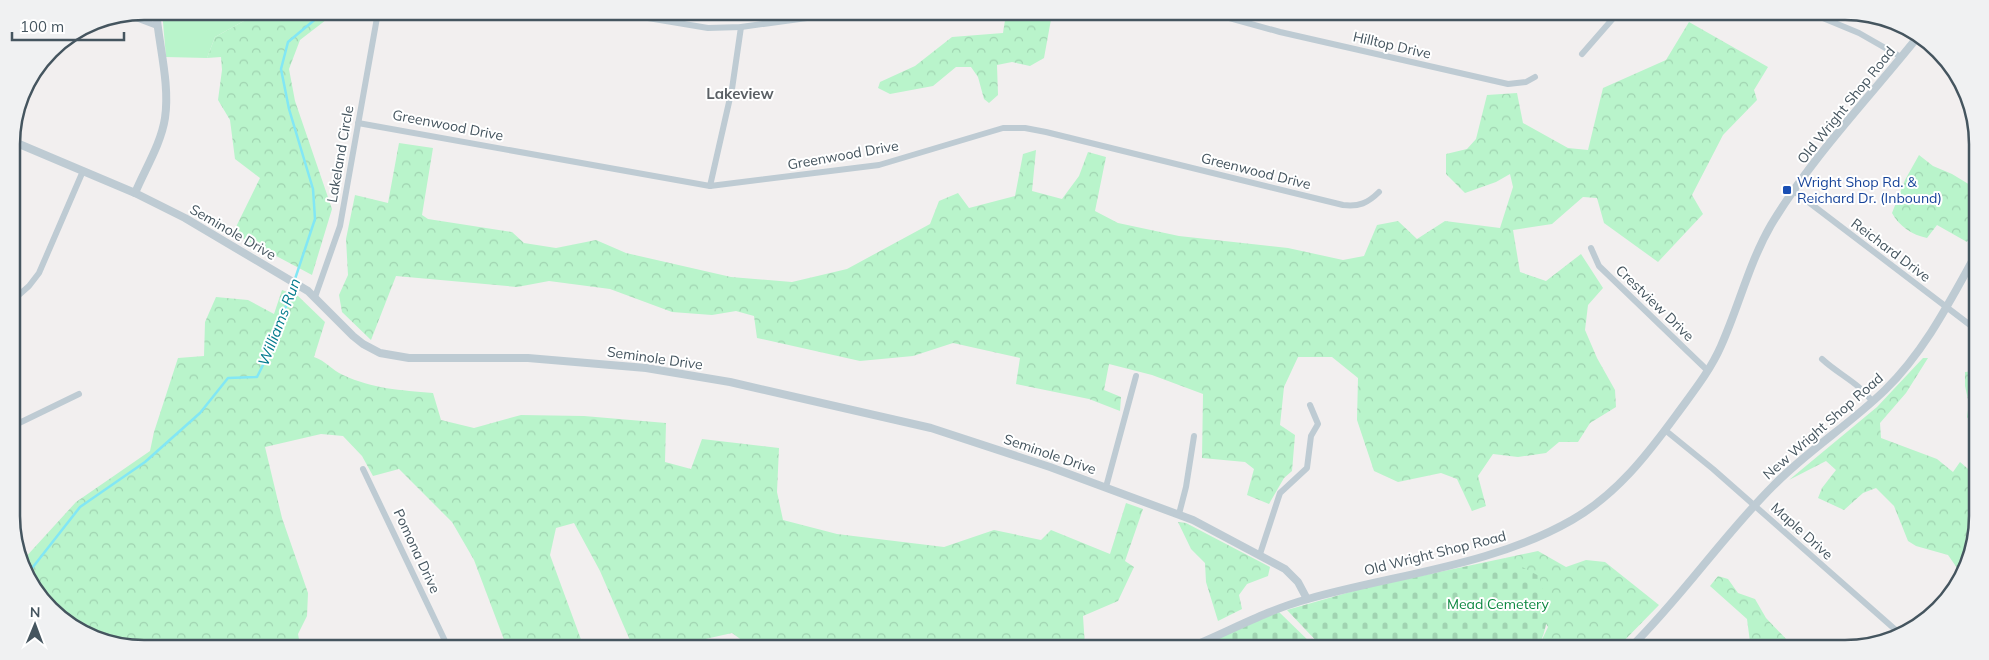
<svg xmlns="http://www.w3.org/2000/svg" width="1989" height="660" font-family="Mulish,sans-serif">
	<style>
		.forest { fill: url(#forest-crowns) }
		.cemetery { fill: url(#cemetery-stones) }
		.pitch { fill: #b9f4cb }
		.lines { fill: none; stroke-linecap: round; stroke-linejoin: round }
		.stream { stroke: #82e7f5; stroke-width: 2.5 }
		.minor { stroke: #becbd3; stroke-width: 6 }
		.tertiary { stroke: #becbd3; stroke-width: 8 }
		.transit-dot { fill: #1a4fb4; stroke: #fff; stroke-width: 2 }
		.labels { text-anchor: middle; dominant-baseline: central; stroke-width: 4; stroke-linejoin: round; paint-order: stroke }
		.street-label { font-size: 14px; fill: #45555f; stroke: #fff }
		.transit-label { font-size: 14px; fill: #164399; stroke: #fff; text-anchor: start }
		.park-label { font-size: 14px; fill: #0d8841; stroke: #fff }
		.neighbourhood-label { font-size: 15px; font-weight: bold; fill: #5b6065; stroke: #fff }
		.water-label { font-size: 15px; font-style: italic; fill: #047c8e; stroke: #fff }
		.rim { fill: none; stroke: #45555f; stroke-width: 2.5 }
	</style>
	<defs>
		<pattern id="forest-crowns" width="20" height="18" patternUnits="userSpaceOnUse" patternTransform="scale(1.25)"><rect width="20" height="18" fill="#b9f4cb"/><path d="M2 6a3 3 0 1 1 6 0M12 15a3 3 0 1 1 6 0" fill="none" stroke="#a0d3b1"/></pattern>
		<pattern id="cemetery-stones" width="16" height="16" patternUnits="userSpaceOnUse" patternTransform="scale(1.25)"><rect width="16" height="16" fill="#b9f4cb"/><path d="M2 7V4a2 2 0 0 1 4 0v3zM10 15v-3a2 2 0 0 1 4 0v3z" fill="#a0d3b1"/></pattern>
	</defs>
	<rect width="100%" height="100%" fill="#f2efef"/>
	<!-- forest -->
	<g class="forest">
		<polygon points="293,12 370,12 335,13 300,40 289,69 295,101 332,209 312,275 233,233 260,178 235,159 230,120 218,100 222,70 221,57 207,58 215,37 251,17"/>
		<polygon points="1006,14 1052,14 1044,58 1030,66 1012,62 997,65 998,95 989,103 984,99 978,77 971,67 956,67 933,86 890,94 878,88 880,82 915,66 952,37 1003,33"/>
		<polygon points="1689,22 1768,67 1754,90 1757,100 1723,135 1692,195 1703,214 1658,262 1604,223 1597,198 1583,197 1552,224 1513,230 1520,272 1546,281 1581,254 1603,288 1588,305 1585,330 1597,358 1615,390 1616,407 1590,423 1578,442 1559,442 1546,453 1518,457 1493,454 1478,476 1486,506 1472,511 1457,479 1441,473 1398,482 1374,471 1357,420 1358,378 1332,357 1298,357 1284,387 1280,425 1295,435 1292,471 1284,478 1269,504 1247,495 1254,469 1245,462 1202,458 1203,394 1152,375 1109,364 1104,390 1121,397 1120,411 1089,399 1016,384 1020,358 953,343 913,356 860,361 757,338 754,316 736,311 712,315 672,312 610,289 549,281 517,287 396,276 371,340 342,312 339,295 348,275 346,239 355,195 388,203 399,143 433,148 422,215 428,219 512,232 524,243 556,248 596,240 626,253 731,277 792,282 847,269 930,224 939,201 958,193 969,208 1015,196 1023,154 1036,150 1032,191 1062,199 1079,176 1088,152 1106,157 1095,211 1118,223 1179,236 1288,248 1343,260 1364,256 1377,225 1398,221 1417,239 1445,221 1500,228 1513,187 1510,174 1496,182 1465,193 1446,174 1446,154 1467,149 1476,139 1487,95 1517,93 1523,123 1568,148 1588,150 1603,88 1666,60"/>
		<path d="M1919,155L1933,166L1952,174L1975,188V228L1967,242L1937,225L1927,238C1912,235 1899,226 1892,213L1905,180Z"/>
		<path d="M282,290L298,296L325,322L314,357C326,361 332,370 343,375C373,389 400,390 433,393L441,420L474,428L521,415L584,416L666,423L665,462L691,469L702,439L779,448L777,492L783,520L837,534L944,547L994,530L1041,540L1051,530L1110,554L1126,503L1143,509L1125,561L1134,567L1118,601L1083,616L1085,647L1006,646L1004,644L994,646H744L743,641L732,633L701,640L687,646L632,645L600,571L574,523L556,528L550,555L583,645H506L474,560L452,522L399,469L373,476L362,456L343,436L321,434L265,447L282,518L308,593L307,616L298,634L300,645L109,644L44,604L23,560L76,502L150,451L154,432L178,358L204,356L205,322L216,297L248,300L274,314Z"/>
		<polygon points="1923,358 1928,358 1906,393 1880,423 1881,438 1937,459 1953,472 1960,462 1974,474 1973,551 1962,575 1948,555 1916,546 1908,541 1894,506 1876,488 1863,493 1844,510 1818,498 1822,488 1836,470 1826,461 1789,480 1877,407"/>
		<polygon points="1974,371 1974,428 1967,417 1969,404 1965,386 1965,372"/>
		<polygon points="1178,522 1186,523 1270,567 1268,576 1247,584 1239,595 1242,609 1218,621 1206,582 1205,563 1191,549"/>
		<polygon points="1538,551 1566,567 1586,560 1605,562 1659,605 1617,648 1538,648 1548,627 1505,558"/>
		<polygon points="1718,576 1728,579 1738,593 1755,599 1766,618 1788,641 1808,640 1822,648 1754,648 1750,642 1747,619 1710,586"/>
	</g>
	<!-- cemetery -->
	<g class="cemetery">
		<path d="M1505,558L1539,576C1547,607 1552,618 1538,648L1322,647L1287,610L1364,588Z"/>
		<polygon points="1278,611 1315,647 1195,647"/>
	</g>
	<!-- pitch -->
	<polygon class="pitch" points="162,11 293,12 251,17 215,37 207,58 166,57"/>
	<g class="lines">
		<!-- stream -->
		<polyline class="stream" points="29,572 80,507 145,462 200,413 228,378 257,377 273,345 315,219 313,189 289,109 281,69 288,42 324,12"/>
		<!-- minor -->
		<g class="minor">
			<polyline points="618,13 708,28 741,27 843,13"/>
			<polyline points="1215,14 1280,32 1508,84 1526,82 1535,77"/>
			<polyline points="128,15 157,26"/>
			<polyline points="1818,16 1859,33 1901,57"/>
			<polyline points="1582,54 1616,15"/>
			<path d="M358,123L710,186L879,165L1003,128H1025L1046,132L1343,205C1359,207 1368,203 1379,192"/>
			<polyline points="710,186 732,89 741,27"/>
			<polyline points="1794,191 1974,328"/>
			<polyline points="1591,248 1599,266 1708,371"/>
			<polyline points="315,297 340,226 378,12"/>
			<polyline points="12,301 29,286 39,273 83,171"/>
			<path d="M1822,359C1838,374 1859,383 1872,401"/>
			<polyline points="13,426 79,394"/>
			<polyline points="1665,430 1713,469 1898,632"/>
			<polyline points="363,469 447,645"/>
			<polyline points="1106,487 1136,376"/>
			<polyline points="1179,514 1186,487 1194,436"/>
			<polyline points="1260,554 1280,493 1307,468 1311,436 1318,424 1310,405"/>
		</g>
		<!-- tertiary -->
		<g class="tertiary">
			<polyline points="12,141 135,193 185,218 308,291 353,336 363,344 380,353 409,358 528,358 646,368 730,382 931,428 1050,467 1193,520 1285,569 1298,582 1307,599"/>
			<path d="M135,193C145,169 161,144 165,118C170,84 159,46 156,11"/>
			<path d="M1191,647C1230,631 1267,610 1308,599C1396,574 1492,566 1572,520C1617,494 1647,455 1677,414C1693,392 1710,371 1721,346C1739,306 1749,263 1771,225C1812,157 1867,100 1916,39"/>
			<path d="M1630,648C1682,597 1722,537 1773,486C1807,451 1849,425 1885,390C1924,352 1949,303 1975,256"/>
		</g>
	</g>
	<!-- markers -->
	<rect class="transit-dot" x="1782" y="185" width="10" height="10" rx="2.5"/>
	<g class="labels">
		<!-- street labels -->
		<g class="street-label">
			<text transform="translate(1392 45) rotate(13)">Hilltop Drive</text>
			<text transform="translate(1846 105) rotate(-51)">Old Wright Shop Road</text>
			<text transform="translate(448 125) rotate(11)">Greenwood Drive</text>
			<text transform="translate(340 154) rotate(-80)">Lakeland Circle</text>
			<text transform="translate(843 155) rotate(-10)">Greenwood Drive</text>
			<text transform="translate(1256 171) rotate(14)">Greenwood Drive</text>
			<text transform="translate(233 232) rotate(30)">Seminole Drive</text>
			<text transform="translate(1891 250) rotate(37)">Reichard Drive</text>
			<text transform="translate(1655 303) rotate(44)">Crestview Drive</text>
			<text transform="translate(655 358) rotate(8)">Seminole Drive</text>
			<text transform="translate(1823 426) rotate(-41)">New Wright Shop Road</text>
			<text transform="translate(1050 454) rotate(19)">Seminole Drive</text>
			<text transform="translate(1802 531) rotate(42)">Maple Drive</text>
			<text transform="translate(417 551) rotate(65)">Pomona Drive</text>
			<text transform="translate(1435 553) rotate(-14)">Old Wright Shop Road</text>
		</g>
		<!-- transit labels -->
		<g class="transit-label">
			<text x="1797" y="182">Wright Shop Rd. &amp;<tspan x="1797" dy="16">Reichard Dr. (Inbound)</tspan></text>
		</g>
		<!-- park labels -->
		<g class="park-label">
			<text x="1498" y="604">Mead Cemetery</text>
		</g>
		<!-- neighbourhood labels -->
		<g class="neighbourhood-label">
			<text x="740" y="93">Lakeview</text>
		</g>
		<!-- water labels -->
		<g class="water-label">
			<text transform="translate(279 322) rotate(-69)">Williams Run</text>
		</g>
	</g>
	<!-- crop -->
	<path d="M0 0H1989V660H0ZM144 20H1845A124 124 0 0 1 1969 144V516A124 124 0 0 1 1845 640H144A124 124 0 0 1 20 516V144A124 124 0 0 1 144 20Z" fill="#f0f1f2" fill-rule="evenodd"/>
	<path class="rim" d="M144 20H1845A124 124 0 0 1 1969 144V516A124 124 0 0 1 1845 640H144A124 124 0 0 1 20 516V144A124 124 0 0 1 144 20Z"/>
	<!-- north arrow -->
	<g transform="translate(35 625) rotate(1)" stroke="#ffffff" stroke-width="4" paint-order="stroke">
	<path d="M0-4L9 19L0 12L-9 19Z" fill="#45555f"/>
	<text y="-8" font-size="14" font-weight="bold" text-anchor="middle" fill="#45555f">N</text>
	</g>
	<!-- scale -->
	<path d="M12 32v8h112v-8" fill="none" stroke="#45555f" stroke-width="2.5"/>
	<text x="20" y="32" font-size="15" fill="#45555f" stroke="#ffffff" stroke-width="4" paint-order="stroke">100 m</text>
</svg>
